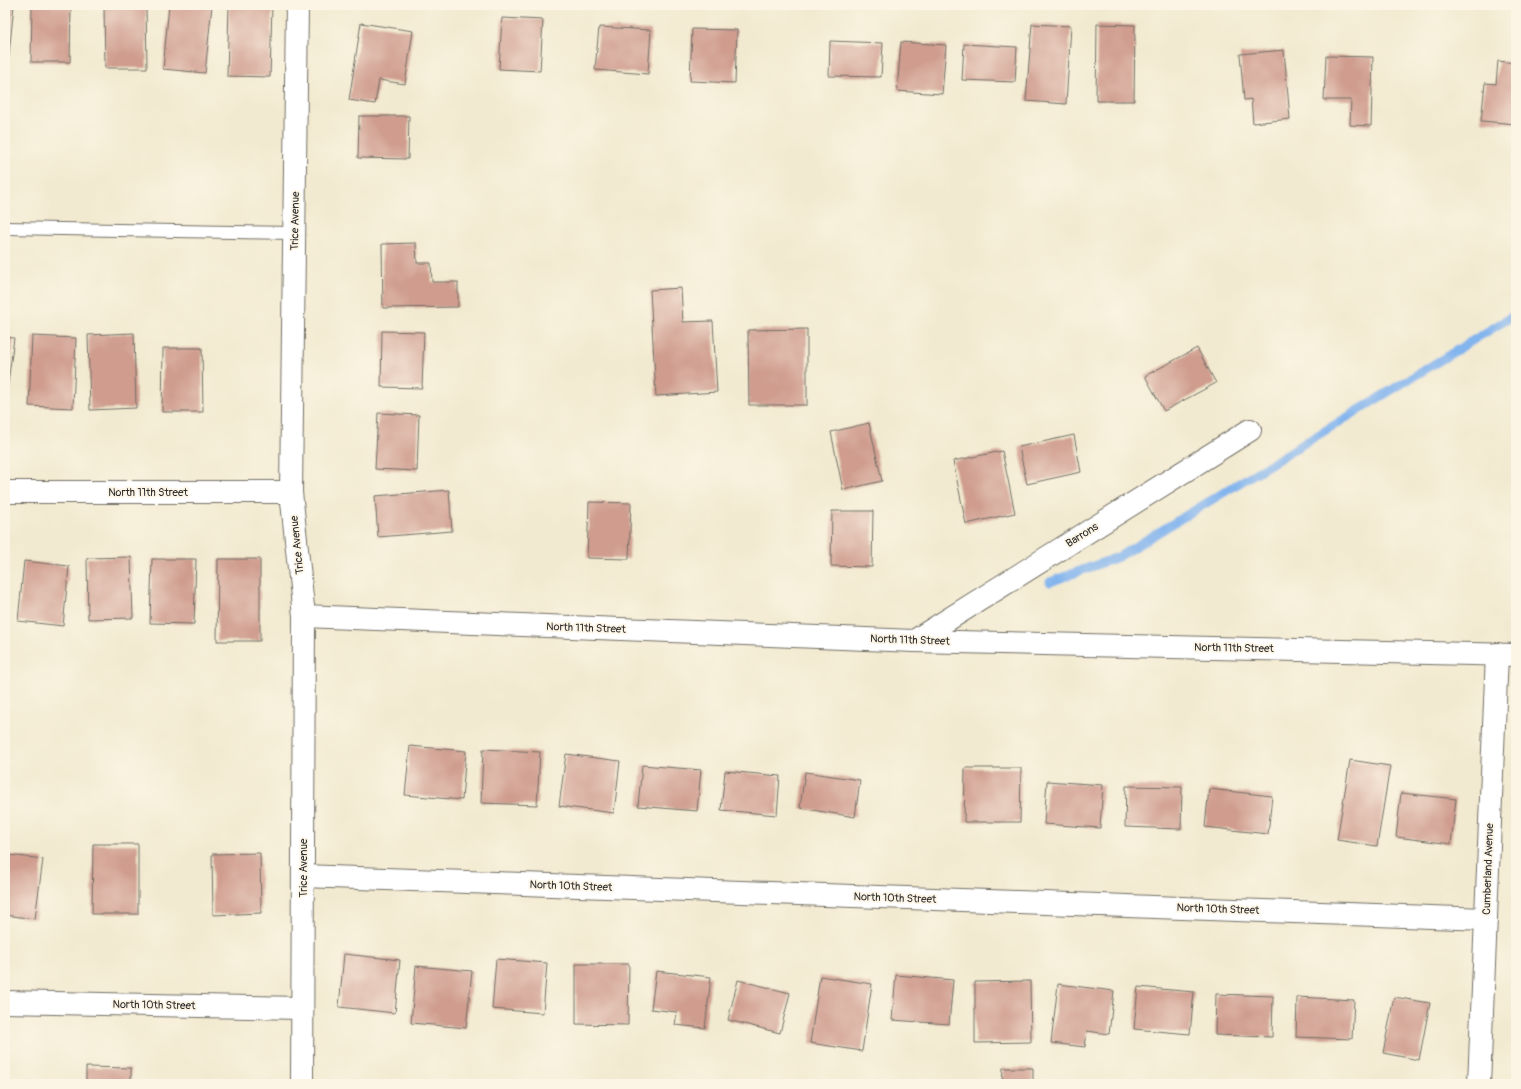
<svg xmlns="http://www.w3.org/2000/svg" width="1521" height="1089" font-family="Pangolin,sans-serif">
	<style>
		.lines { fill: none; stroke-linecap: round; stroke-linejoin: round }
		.stream { stroke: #82b4ee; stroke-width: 9 }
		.building { fill: #cf9c8e }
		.lane-casing { stroke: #716e65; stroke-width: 14 }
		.street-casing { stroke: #716e65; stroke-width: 24 }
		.lane { stroke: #fff; stroke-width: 12 }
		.street { stroke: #fff; stroke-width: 22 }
		.labels { text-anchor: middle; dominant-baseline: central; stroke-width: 3.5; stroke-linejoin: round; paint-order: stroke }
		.street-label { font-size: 11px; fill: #2b2b2b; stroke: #fcf5e5 }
	</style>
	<rect width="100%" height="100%" fill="#fcf5e5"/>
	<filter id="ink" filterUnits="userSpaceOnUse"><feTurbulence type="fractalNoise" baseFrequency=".025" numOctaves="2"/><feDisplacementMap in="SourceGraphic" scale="8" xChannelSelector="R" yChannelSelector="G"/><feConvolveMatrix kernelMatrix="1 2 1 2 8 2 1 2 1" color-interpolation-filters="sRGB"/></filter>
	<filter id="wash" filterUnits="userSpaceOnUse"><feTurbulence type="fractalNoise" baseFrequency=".012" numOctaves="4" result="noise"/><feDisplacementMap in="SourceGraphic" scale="16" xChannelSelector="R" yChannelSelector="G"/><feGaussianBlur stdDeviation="0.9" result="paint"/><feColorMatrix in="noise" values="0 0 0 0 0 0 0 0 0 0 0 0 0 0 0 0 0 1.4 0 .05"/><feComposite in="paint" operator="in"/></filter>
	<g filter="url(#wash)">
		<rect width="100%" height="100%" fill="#f2ead0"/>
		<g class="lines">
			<!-- stream -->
			<polyline class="stream" points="1050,582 1118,557 1516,314"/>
		</g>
		<g id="blocks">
			<!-- building -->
			<g class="building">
				<polygon points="5,5 14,5 7,74 5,74"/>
				<polygon points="32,5 71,5 70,62 31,62"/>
				<polygon points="104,5 146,5 147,68 105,68"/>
				<polygon points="169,5 212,5 205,73 163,69"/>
				<polygon points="229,5 272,5 270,77 227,76"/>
				<polygon points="502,18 543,20 540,71 499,69"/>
				<polygon points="361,23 413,31 405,84 379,80 375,104 349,100"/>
				<polygon points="1032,24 1071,26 1066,104 1026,101"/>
				<polygon points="1097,24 1135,25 1134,101 1096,101"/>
				<polygon points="599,27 651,30 648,74 595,70"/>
				<polygon points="692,29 737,30 735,83 690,81"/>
				<polygon points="830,41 883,43 881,77 829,76"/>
				<polygon points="901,42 946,45 942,94 897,91"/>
				<polygon points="964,44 1017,47 1015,82 962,80"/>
				<polygon points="1284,50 1290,119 1253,123 1251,99 1244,100 1240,54"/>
				<polygon points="1326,56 1373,57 1371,126 1350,125 1351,100 1324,100"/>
				<polygon points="1498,61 1516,63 1516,124 1481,121 1485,83 1496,84"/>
				<polygon points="359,116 409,116 408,159 358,158"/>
				<polygon points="416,243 417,263 431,263 432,282 458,282 458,307 383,308 382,244"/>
				<polygon points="681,288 683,322 713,321 717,392 656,396 650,290"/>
				<polygon points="807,329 807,405 749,405 748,330"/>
				<polygon points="382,331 424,332 422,388 381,387"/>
				<polygon points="134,333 136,408 90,410 88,335"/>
				<polygon points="32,336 76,338 73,408 29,406"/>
				<polygon points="5,337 14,338 6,398 5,398"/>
				<polygon points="163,348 202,348 203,412 162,412"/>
				<polygon points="1197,348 1216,383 1164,411 1145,376"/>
				<polygon points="378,413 419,415 417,471 375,469"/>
				<polygon points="869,423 882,481 843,490 831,432"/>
				<polygon points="1074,435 1081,472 1027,484 1019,447"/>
				<polygon points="1002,451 1015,513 966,524 953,461"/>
				<polygon points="449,490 452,531 378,537 375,496"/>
				<polygon points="589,502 631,503 629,559 587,558"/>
				<polygon points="832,511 873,511 872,567 831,566"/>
				<polygon points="131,557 133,618 88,619 87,558"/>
				<polygon points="152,559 196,559 194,624 150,623"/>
				<polygon points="218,559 260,559 260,641 217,641"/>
				<polygon points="24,561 69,566 63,626 18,621"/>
				<polygon points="410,746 466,751 462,800 405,795"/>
				<polygon points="483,749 540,752 537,805 481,803"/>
				<polygon points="566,754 620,761 614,813 559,806"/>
				<polygon points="1350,760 1390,766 1377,846 1337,840"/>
				<polygon points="642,765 701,770 697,811 638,806"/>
				<polygon points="965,768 1021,768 1020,822 964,822"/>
				<polygon points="725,771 780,776 777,815 721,810"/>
				<polygon points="805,772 860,780 855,817 800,808"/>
				<polygon points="1047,781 1103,785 1100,828 1044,824"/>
				<polygon points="1126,786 1182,787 1181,829 1125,827"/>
				<polygon points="1209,789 1272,796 1268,834 1205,827"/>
				<polygon points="1401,793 1456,799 1451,844 1396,837"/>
				<polygon points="93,844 138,844 138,914 92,914"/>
				<polygon points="260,853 261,913 213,915 212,854"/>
				<polygon points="9,855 43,859 35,919 5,915 5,887"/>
				<polygon points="344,954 400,960 395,1013 339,1007"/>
				<polygon points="496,959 547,963 543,1013 492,1009"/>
				<polygon points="576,964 629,964 628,1025 576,1024"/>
				<polygon points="416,966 472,971 466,1028 411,1023"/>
				<polygon points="656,971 711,977 705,1028 675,1025 677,1012 651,1009"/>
				<polygon points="896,975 953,980 949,1024 892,1020"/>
				<polygon points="820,976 872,984 862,1051 810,1043"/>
				<polygon points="738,980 790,993 780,1033 728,1020"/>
				<polygon points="1030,981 1031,1042 975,1043 975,982"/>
				<polygon points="1058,984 1114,991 1109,1034 1087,1031 1085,1047 1051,1043"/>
				<polygon points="1138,987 1194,992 1190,1034 1134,1029"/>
				<polygon points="1216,994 1273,996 1272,1037 1215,1035"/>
				<polygon points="1297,997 1354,1000 1352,1039 1296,1037"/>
				<polygon points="1394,997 1430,1003 1419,1060 1383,1053"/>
				<polygon points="86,1067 131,1068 131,1084 86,1084"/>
				<polygon points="1003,1068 1033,1068 1033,1084 1002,1084"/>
			</g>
		</g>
	</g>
	<g filter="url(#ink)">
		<use href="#blocks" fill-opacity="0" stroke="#716e65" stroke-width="1"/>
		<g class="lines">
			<!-- lane casing -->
			<g class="lane-casing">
				<polyline id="lane" points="5,228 294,233"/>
			</g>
			<!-- street casing -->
			<g class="street-casing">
				<g id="street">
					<polyline points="297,5 291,492 304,616 302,1084"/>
					<polyline points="5,492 291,492"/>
					<polyline points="304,616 914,641 1516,655"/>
					<polyline points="914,641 1250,430"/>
					<polyline points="303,876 1486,919"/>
					<polyline points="5,1002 302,1008"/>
					<polyline points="1479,1084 1497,654"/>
				</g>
			</g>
			<!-- lane -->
			<use href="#lane" class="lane"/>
			<!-- street -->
			<use href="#street" class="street"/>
		</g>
	</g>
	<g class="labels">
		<!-- street labels -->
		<g class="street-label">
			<text transform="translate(295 221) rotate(-89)">Trice Avenue</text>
			<text x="148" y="492">North 11th Street</text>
			<text transform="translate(1082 535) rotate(-32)">Barrons</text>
			<text transform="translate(297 545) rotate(-96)">Trice Avenue</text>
			<text transform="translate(586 628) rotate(2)">North 11th Street</text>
			<text transform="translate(910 640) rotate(2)">North 11th Street</text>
			<text transform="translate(1234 648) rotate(1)">North 11th Street</text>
			<text transform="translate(303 868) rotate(-90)">Trice Avenue</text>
			<text transform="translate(1488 869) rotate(-88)">Cumberland Avenue</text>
			<text transform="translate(571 886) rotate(2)">North 10th Street</text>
			<text transform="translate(895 898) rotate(2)">North 10th Street</text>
			<text transform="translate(1218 909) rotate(2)">North 10th Street</text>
			<text transform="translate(154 1005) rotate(1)">North 10th Street</text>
		</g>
	</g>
	<!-- margin -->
	<rect width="1521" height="1089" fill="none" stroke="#fcf5e5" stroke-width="20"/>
</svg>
